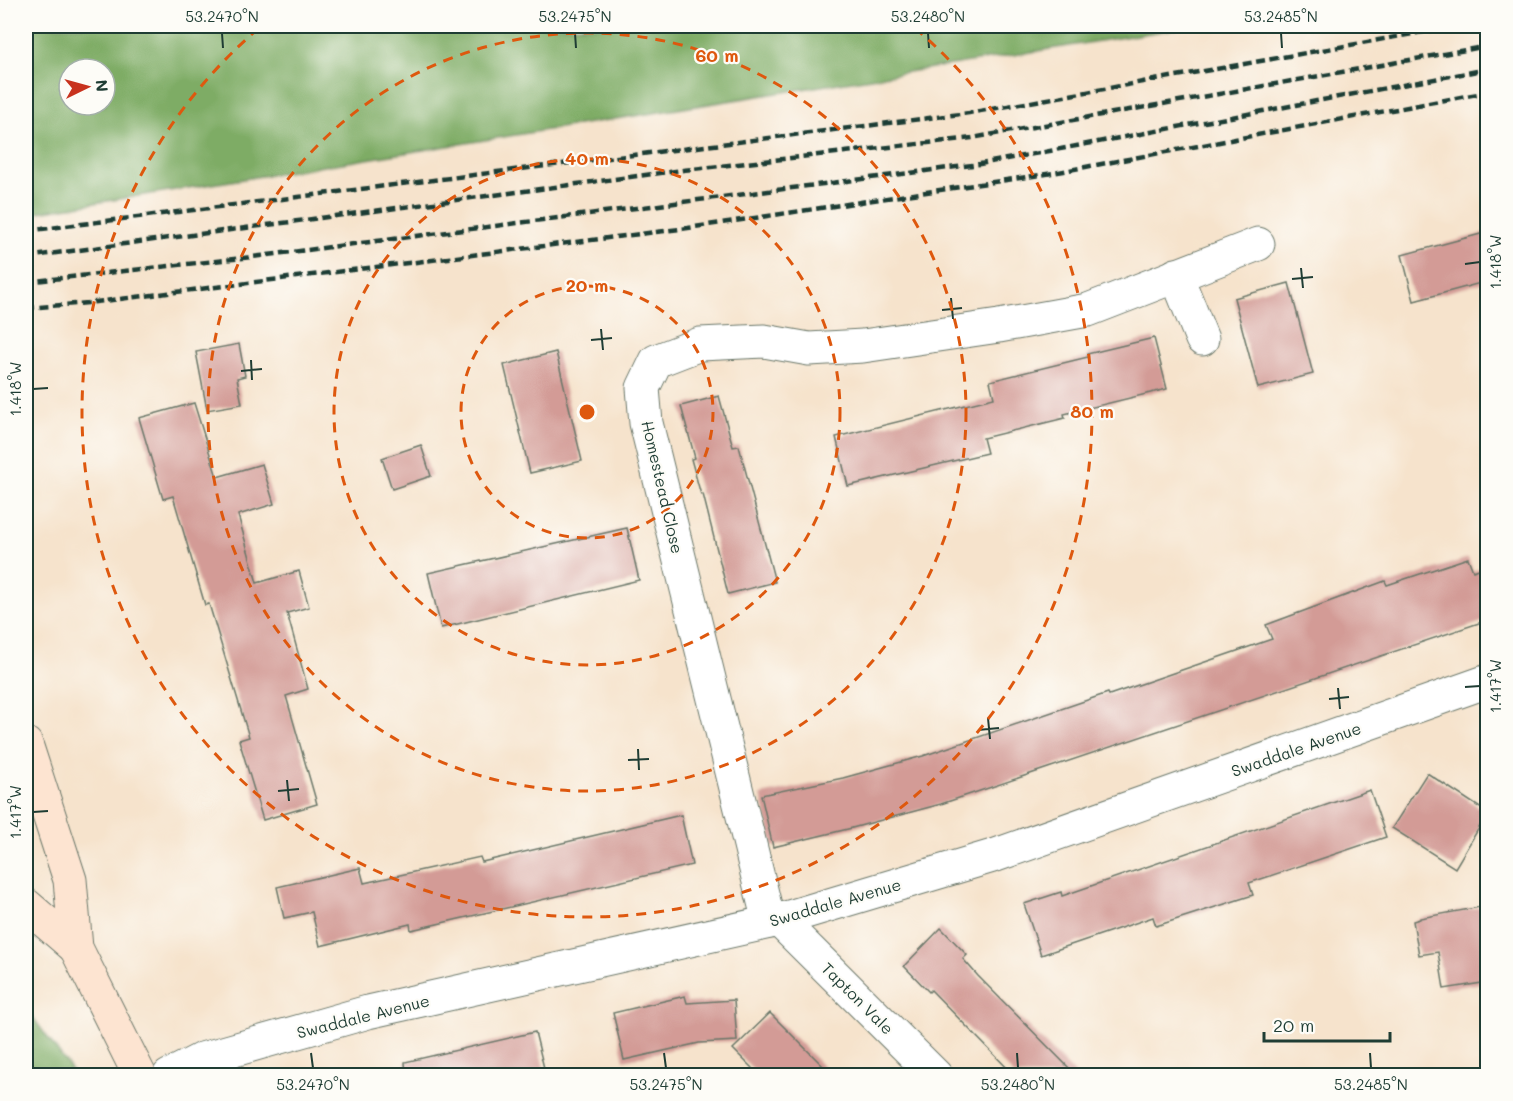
<svg xmlns="http://www.w3.org/2000/svg" width="1513" height="1101" font-family="Mali,sans-serif">
	<style>
		.forest { fill: #7eac65; stroke: #4e744c; stroke-width: 1.5; fill-rule: evenodd }
		.building { fill: #d39b96 }
		.lines { fill: none; stroke-linecap: round; stroke-linejoin: round }
		.street-casing { stroke: #6a7769; stroke-width: 35 }
		.secondary-casing { stroke: #6a7769; stroke-width: 35 }
		.street { stroke: #fff; stroke-width: 33 }
		.secondary { stroke: #fde4d1; stroke-width: 33 }
		.rail { stroke: #1f3d34; stroke-width: 4.5; stroke-dasharray: 9 4.5; stroke-linecap: butt }
		.ticks { fill: none; stroke: #1f3d34; stroke-width: 2 }
		.ring { fill: none; stroke: #de580e; stroke-width: 3; stroke-dasharray: 10 8 }
		.labels { text-anchor: middle; dominant-baseline: central; stroke-width: 4.5; stroke-linejoin: round; paint-order: stroke }
		.street-label { font-size: 16px; fill: #1f3d34; stroke: #fdfcf7 }
		.centre { fill: #de580e; stroke: #fdfcf7; stroke-width: 3 }
		.ring-label { font-size: 18px; text-anchor: middle; font-weight: bold; fill: #de580e; stroke: #fdfcf7; stroke-width: 4.5; stroke-linejoin: round; paint-order: stroke }
		.neatline { fill: none; stroke: #1f3d34; stroke-width: 2 }
		.ticks-label { font-size: 15px; text-anchor: middle; fill: #1f3d34 }
	</style>
	<rect width="100%" height="100%" fill="#fdfcf7"/>
	<filter id="ink" filterUnits="userSpaceOnUse"><feTurbulence type="fractalNoise" baseFrequency=".0167" numOctaves="2"/><feDisplacementMap in="SourceGraphic" scale="12" xChannelSelector="R" yChannelSelector="G"/><feConvolveMatrix kernelMatrix="1 2 1 2 8 2 1 2 1" color-interpolation-filters="sRGB"/></filter>
	<filter id="wash" filterUnits="userSpaceOnUse"><feTurbulence type="fractalNoise" baseFrequency=".008" numOctaves="4" result="noise"/><feDisplacementMap in="SourceGraphic" scale="24" xChannelSelector="R" yChannelSelector="G"/><feGaussianBlur stdDeviation="1.35" result="paint"/><feColorMatrix in="noise" values="0 0 0 0 0 0 0 0 0 0 0 0 0 0 0 0 0 1.4 0 .05"/><feComposite in="paint" operator="in"/></filter>
	<g filter="url(#wash)">
		<rect width="100%" height="100%" fill="#f6e3cc"/>
		<!-- forest -->
		<g class="forest">
			<path d="M26,26H1193L26,214ZM69,69H105V105H69Z"/>
			<polygon points="26,1008 75,1075 26,1075"/>
		</g>
		<g id="blocks">
			<!-- building -->
			<g class="building">
				<polygon points="1488,232 1488,281 1414,301 1402,255"/>
				<polygon points="1289,283 1313,374 1258,388 1234,298"/>
				<polygon points="1154,338 1167,389 1064,414 1065,418 983,438 987,453 848,486 836,437 994,398 990,381 1088,357 1087,354"/>
				<polygon points="239,344 245,376 237,378 242,404 207,410 196,352"/>
				<polygon points="556,352 582,461 530,473 504,365"/>
				<polygon points="719,396 733,447 739,446 775,582 728,594 703,494 701,495 691,459 695,458 681,406"/>
				<polygon points="194,403 217,477 262,464 274,504 238,515 257,583 299,571 309,607 287,613 308,689 286,696 317,804 263,820 239,740 249,737 209,604 205,605 173,496 163,499 139,418"/>
				<polygon points="421,445 431,476 392,489 382,458"/>
				<polygon points="627,528 639,580 441,628 428,573"/>
				<polygon points="1468,558 1473,571 1488,566 1488,620 941,804 852,828 773,847 761,795 843,778 923,756 1108,693 1109,695 1272,639 1266,625 1385,581 1387,585"/>
				<polygon points="1427,773 1488,813 1455,868 1392,828"/>
				<polygon points="1370,790 1386,837 1249,883 1253,895 1156,926 1153,917 1041,955 1024,904 1061,892 1062,896"/>
				<polygon points="681,815 692,865 411,930 410,924 320,946 312,912 284,918 277,887 360,868 364,883 480,857 482,862"/>
				<polygon points="1480,907 1488,948 1488,982 1444,989 1438,952 1419,955 1413,921 1420,919 1420,918"/>
				<polygon points="941,928 967,955 963,959 978,976 1077,1076 1015,1076 931,990 929,992 904,966"/>
				<polygon points="685,996 687,1003 734,1000 737,1041 699,1043 624,1060 613,1013"/>
				<polygon points="770,1013 833,1076 760,1076 733,1049"/>
				<polygon points="535,1032 546,1076 406,1076 405,1062"/>
			</g>
		</g>
	</g>
	<g filter="url(#ink)">
		<use href="#blocks" fill-opacity="0" stroke="#6a7769" stroke-width="1.5"/>
		<g class="lines">
			<!-- street casing -->
			<g class="street-casing">
				<g id="street">
					<polyline points="1176,275 1202,339"/>
					<polyline points="779,920 936,1076"/>
					<polyline points="769,922 646,423 643,388 656,361 700,344 764,341 809,349 863,346 999,326 1088,310 1258,244"/>
					<polyline points="169,1076 202,1059 368,1012 779,920 996,855 1488,681"/>
				</g>
			</g>
			<!-- secondary casing -->
			<g class="secondary-casing">
				<g id="secondary">
					<polyline points="26,744 70,880 76,948 140,1076"/>
					<polyline points="26,905 76,948"/>
				</g>
			</g>
			<!-- street -->
			<use href="#street" class="street"/>
			<!-- secondary -->
			<use href="#secondary" class="secondary"/>
			<!-- rail -->
			<g class="rail">
				<polyline points="26,231 969,113 1457,26"/>
				<polyline points="26,257 683,170 972,138 1488,46"/>
				<polyline points="26,282 260,256 980,164 1488,69"/>
				<polyline points="26,308 88,303 688,228 1053,173 1488,92"/>
			</g>
		</g>
	</g>
	<!-- ticks -->
	<path class="ticks" d="M222,33L223,48M575,33L576,48M928,33L929,48M1281,33L1282,48M1465,264L1480,262M1301,268L1303,288M1292,279L1313,277M951,298L953,319M942,310L962,308M601,329L603,350M591,340L612,338M251,360L252,380M241,371L262,369M33,389L48,388M1465,687L1480,686M1338,688L1340,709M1329,699L1349,697M988,718L990,739M978,730L999,728M638,749L639,770M628,760L649,759M287,780L289,801M278,791L299,789M33,812L48,811M311,1053L313,1068M664,1053L666,1068M1017,1053L1018,1068M1370,1053L1371,1068"/>
	<!-- distance rings -->
	<g class="ring">
		<circle cx="587" cy="412" r="126"/>
		<circle cx="587" cy="412" r="253"/>
		<circle cx="587" cy="412" r="379"/>
		<path d="M915 28A505 505 0 1 1 259 28"/>
	</g>
	<g class="labels">
		<!-- street labels -->
		<g class="street-label">
			<text transform="translate(663 487) rotate(77)">Homestead Close</text>
			<text transform="translate(1296 749) rotate(-19)">Swaddale Avenue</text>
			<text transform="translate(835 902) rotate(-16)">Swaddale Avenue</text>
			<text transform="translate(858 998) rotate(45)">Tapton Vale</text>
			<text transform="translate(363 1016) rotate(-14)">Swaddale Avenue</text>
		</g>
	</g>
	<circle cx="587" cy="412" r="9" class="centre"/>
	<g class="ring-label">
		<text x="717" y="62">60 m</text>
		<text x="587" y="165">40 m</text>
		<text x="587" y="292">20 m</text>
		<text x="1092" y="418">80 m</text>
	</g>
	<!-- margin -->
	<rect width="1513" height="1101" fill="none" stroke="#fdfcf7" stroke-width="66"/>
	<!-- north arrow -->
	<g transform="translate(87 87) rotate(85)"><circle r="28" fill="#fdfcf7" stroke="#a4b0a9" stroke-width="1.5"/>
	<path d="M0-4.5L10 22L0 15L-10 22Z" fill="#c8321e"/>
	<text y="-9" font-size="16" font-weight="bold" text-anchor="middle" fill="#1f3d34">N</text>
	</g>
	<!-- scale -->
	<path d="M1264 1032v9h126v-9" fill="none" stroke="#1f3d34" stroke-width="3"/>
	<text x="1273" y="1032" font-size="18" fill="#1f3d34" stroke="#fdfcf7" stroke-width="4.5" paint-order="stroke">20 m</text>
	<rect x="33" y="33" width="1447" height="1035" class="neatline"/>
	<g class="ticks-label">
		<text x="222" y="22">53.2470°N</text>
		<text x="575" y="22">53.2475°N</text>
		<text x="928" y="22">53.2480°N</text>
		<text x="1281" y="22">53.2485°N</text>
		<text transform="translate(1496 262) rotate(-90)" y="5">1.418°W</text>
		<text transform="translate(16 389) rotate(-90)" y="5">1.418°W</text>
		<text transform="translate(1496 686) rotate(-90)" y="5">1.417°W</text>
		<text transform="translate(16 812) rotate(-90)" y="5">1.417°W</text>
		<text x="313" y="1090">53.2470°N</text>
		<text x="666" y="1090">53.2475°N</text>
		<text x="1018" y="1090">53.2480°N</text>
		<text x="1371" y="1090">53.2485°N</text>
	</g>
</svg>
